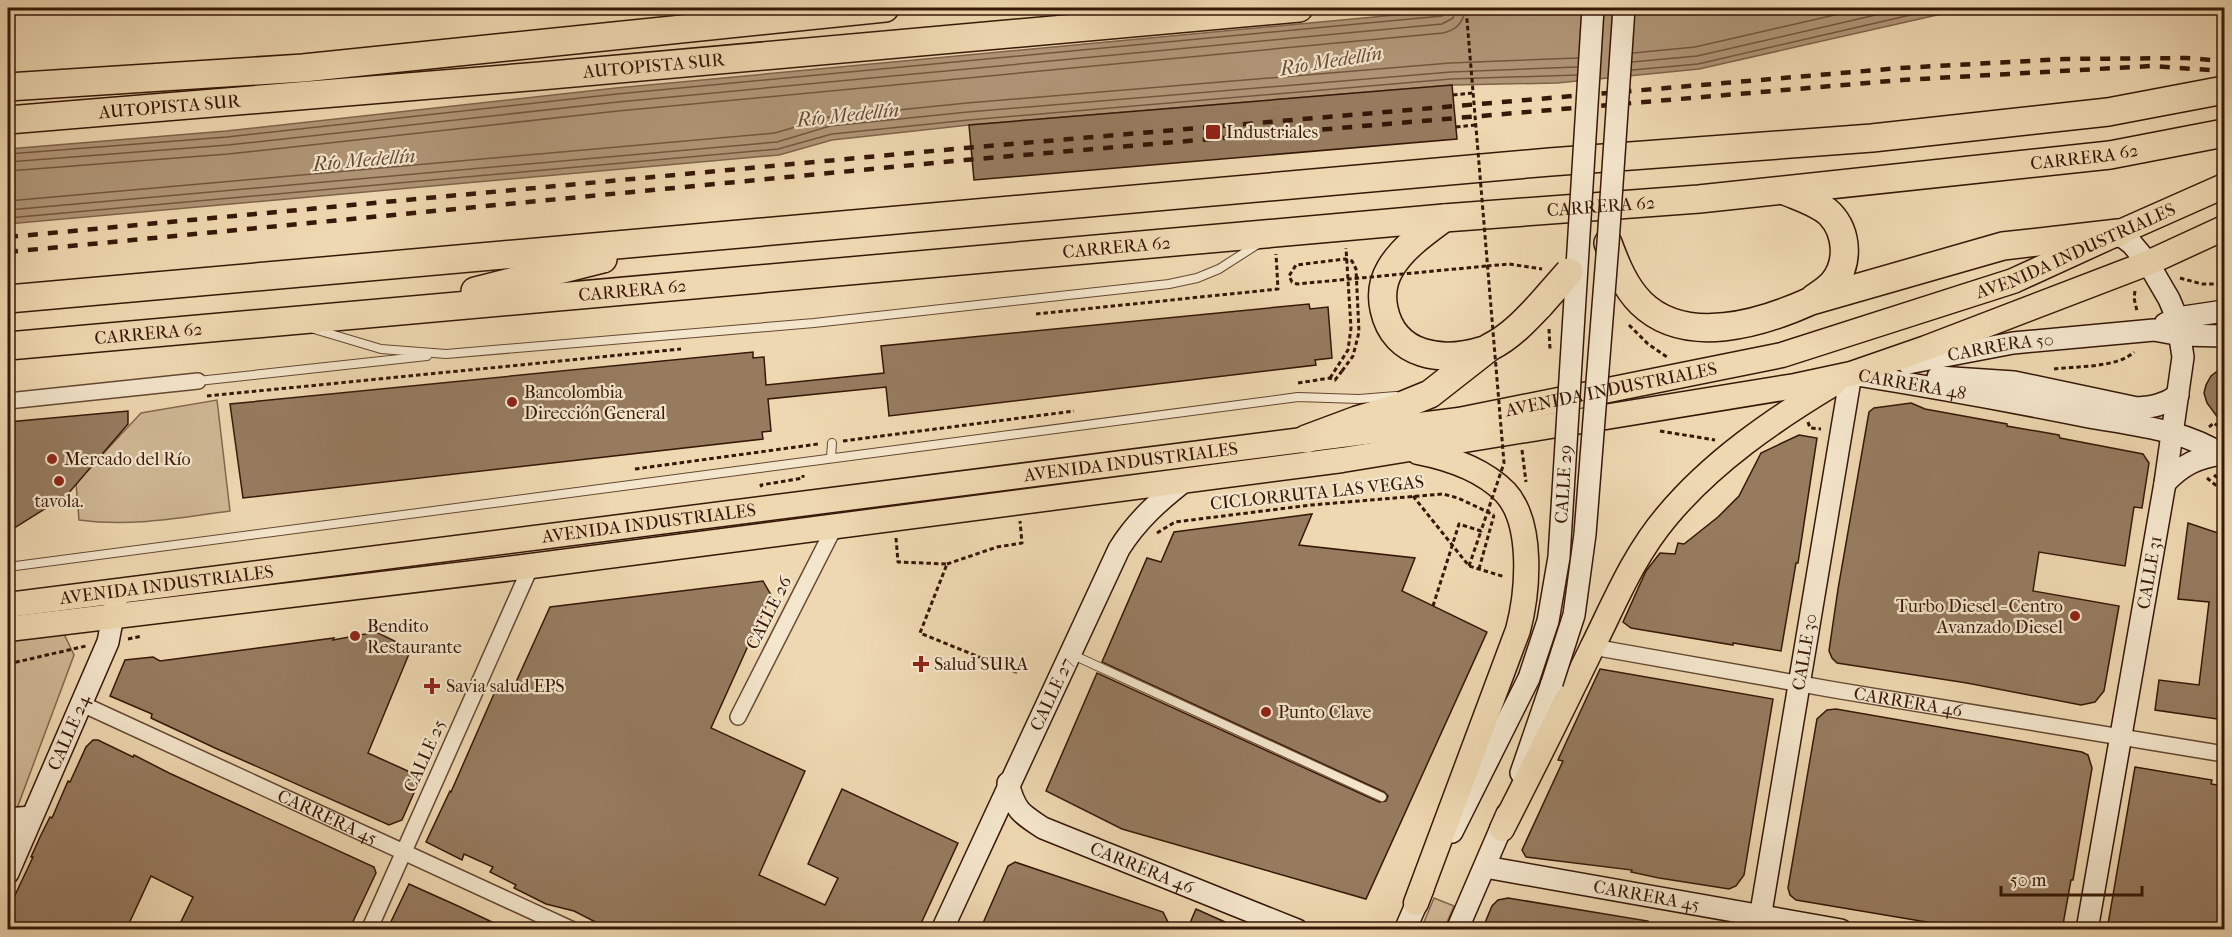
<svg xmlns="http://www.w3.org/2000/svg" width="2232" height="937" font-family="'IM FELL French Canon',serif">
	<style>
		.green { fill: #cfb794; stroke: #83674e; stroke-width: 1.5 }
		.water { fill: #b09677; stroke: #80634a; stroke-width: 1.5 }
		.lines { fill: none; stroke-linecap: round; stroke-linejoin: round }
		.shore { stroke: #74563f; stroke-width: 1.5 }
		.building { fill: #967b5f; stroke: #371707; stroke-width: 1.5 }
		.lane-casing { stroke: #654732; stroke-width: 10 }
		.street-casing { stroke: #654732; stroke-width: 18 }
		.secondary-casing { stroke: #371707; stroke-width: 24 }
		.primary-casing { stroke: #371707; stroke-width: 27 }
		.highway-casing { stroke: #371707; stroke-width: 30 }
		.path { stroke: #371707; stroke-width: 3; stroke-dasharray: 4.5 3; stroke-linecap: butt }
		.lane { stroke: #f4e6cc; stroke-width: 8 }
		.street { stroke: #f4e6cc; stroke-width: 15 }
		.secondary { stroke: #f4e6cc; stroke-width: 21 }
		.primary { stroke: #eed8b1; stroke-width: 24 }
		.highway { stroke: #eed8b1; stroke-width: 27 }
		.rail { stroke: #371707; stroke-width: 4.5; stroke-dasharray: 10 10; stroke-linecap: butt }
		.secondary-bridge-casing { stroke: #371707; stroke-width: 24; stroke-linecap: butt }
		.highway-bridge-casing { stroke: #371707; stroke-width: 30; stroke-linecap: butt }
		.path-bridge { stroke: #371707; stroke-width: 3; stroke-dasharray: 4.5 3; stroke-linecap: butt }
		.secondary-bridge { stroke: #f4e6cc; stroke-width: 21 }
		.highway-bridge { stroke: #eed8b1; stroke-width: 27 }
		.poi-dot { fill: #8f2418; stroke: #f4e6cc; stroke-width: 2 }
		.labels { text-anchor: middle; dominant-baseline: central; stroke-width: 4.5; stroke-linejoin: round; paint-order: stroke }
		.street-label { font-size: 18px; fill: #371707; stroke: #f4e6cc }
		.poi-label { font-size: 18px; fill: #371707; stroke: #f4e6cc; text-anchor: start }
		.water-label { font-size: 20px; font-style: italic; fill: #674a34; stroke: #f4e6cc }
	</style>
	<rect width="100%" height="100%" fill="#eed8b1"/>
	<filter id="stains"><feTurbulence type="fractalNoise" baseFrequency=".00333" numOctaves="4"/><feColorMatrix values="0 0 0 0 .2 0 0 0 0 .09 0 0 0 0 .02 0 0 0 .5 -.17"/></filter>
	<radialGradient id="worn" r=".72"><stop offset=".6" stop-color="#630" stop-opacity="0"/><stop offset="1" stop-color="#630" stop-opacity=".3"/></radialGradient>
	<!-- green -->
	<g class="green">
		<path d="M217,400L230,511C180,518 130,527 79,520L76,483L141,413Z"/>
		<polygon points="54,629 65,636 74,655 16,811 8,809 8,637"/>
		<polygon points="1434,898 1454,906 1444,929 1421,929"/>
	</g>
	<!-- water -->
	<polygon class="water" points="1470,8 1968,8 1699,69 1557,83 1452,85 969,125 832,140 779,155 8,224 8,149 226,131 616,88"/>
	<g class="lines">
		<!-- shore -->
		<g class="shore">
			<polyline points="1633,53 1695,47 1865,8"/>
			<polyline points="1632,62 1697,56 1906,8"/>
			<polyline points="1632,70 1698,64 1941,8"/>
			<polyline points="8,154 227,137 617,94 1442,16 1447,13 1448,8"/>
			<polyline points="8,162 228,145 618,102 1442,24 1453,18 1456,8"/>
			<path d="M8,171L228,154L618,111L1443,33C1457,30 1464,21 1465,8"/>
			<polyline points="8,201 775,133 829,117 967,103 1450,63 1578,58"/>
			<polyline points="8,210 777,142 830,126 968,112 1451,72 1577,67"/>
			<polyline points="8,218 778,149 832,134 969,120 1451,79 1577,75"/>
		</g>
	</g>
	<!-- building -->
	<g class="building">
		<polygon points="1452,85 1457,139 974,180 969,125"/>
		<polygon points="1309,304 1310,309 1328,307 1332,358 1315,360 1316,365 889,416 886,387 768,399 771,431 762,432 763,439 243,498 230,404 753,352 753,358 764,357 766,385 884,373 881,346"/>
		<polygon points="2224,366 2224,426 2207,403 2204,393 2206,385 2211,376"/>
		<polygon points="1911,403 1925,409 2007,424 2007,426 2059,435 2060,438 2143,454 2149,463 2142,508 2134,507 2125,566 2039,552 2033,591 2119,606 2104,691 2095,702 2081,705 1967,683 1837,663 1832,658 1829,651 1838,589 1869,412 1874,408"/>
		<polygon points="128,411 128,424 67,495 8,532 8,422"/>
		<polygon points="1799,435 1817,438 1798,563 1796,563 1781,651 1733,643 1733,645 1631,628 1623,622 1646,571 1660,553 1675,554 1678,543 1684,544 1718,517 1739,496 1761,453"/>
		<polygon points="1312,514 1299,545 1415,558 1402,591 1487,632 1366,899 1122,829 1046,791 1097,673 1379,802 1386,801 1388,796 1384,792 1102,662 1147,558 1161,562 1174,532"/>
		<polygon points="2188,523 2224,535 2224,720 2155,710 2159,680 2199,685 2209,602 2178,599"/>
		<polygon points="763,581 771,595 711,728 805,771 759,875 825,905 838,878 808,864 842,789 958,843 918,930 611,930 574,911 546,904 514,888 516,885 490,872 493,867 464,854 462,860 426,842 450,791 451,792 497,687 511,693 550,607"/>
		<polygon points="376,632 411,649 368,753 421,777 402,820 389,825 215,748 151,718 152,714 110,696 125,660 153,657 160,661 334,638 333,640"/>
		<polygon points="1600,669 1773,699 1744,875 1736,886 1729,889 1723,888 1659,878 1631,872 1632,870 1526,857 1522,850 1563,761 1558,760"/>
		<polygon points="1836,709 2082,752 2088,755 2092,768 2073,880 2071,880 2062,930 1974,930 1796,900 1790,895 1788,888 1817,719 1827,710"/>
		<polygon points="93,740 98,740 133,757 134,755 169,773 374,867 376,873 349,930 177,930 193,897 151,876 126,930 19,930 12,927 8,910 33,857 31,857 40,837 50,817 52,818 68,781 70,782 86,747"/>
		<polygon points="2135,767 2212,780 2211,784 2224,786 2224,930 2107,930"/>
		<polygon points="1015,862 1163,912 1172,930 980,930 1008,866"/>
		<polygon points="409,884 458,906 509,930 387,930"/>
		<polygon points="1508,898 1648,921 1647,930 1482,930 1492,906 1498,900"/>
		<polygon points="1196,909 1243,930 1187,930"/>
	</g>
	<g class="lines">
		<!-- lane casing -->
		<g class="lane-casing">
			<g id="lane">
				<polyline points="314,329 381,349 446,354 814,323 1169,284 1197,278 1219,269 1258,244"/>
				<polyline points="198,381 427,356"/>
				<polyline points="831,458 832,443"/>
				<polyline points="8,567 1298,397 1359,399 1396,396"/>
				<polyline points="1071,654 1382,797"/>
			</g>
		</g>
		<!-- street casing -->
		<g class="street-casing">
			<g id="street">
				<polyline points="8,401 198,381"/>
				<path id="s1" d="M1593,647L1835,690L2224,754"/>
				<path id="s2" d="M82,704L573,930"/>
				<polyline points="738,717 835,526"/>
				<polyline points="369,930 531,566"/>
			</g>
		</g>
		<!-- secondary casing -->
		<g class="secondary-casing">
			<g id="secondary">
				<polyline points="2165,324 2177,318 2224,311"/>
				<path id="s3" d="M1908,363L2013,343L2154,330L2181,335L2224,336"/>
				<path id="s4" d="M1851,374C1931,387 2010,401 2089,417C2134,425 2186,430 2224,456"/>
				<path d="M1938,377L2014,382L2137,408C2153,407 2164,405 2178,395"/>
				<path d="M2165,483C2182,465 2198,457 2222,454"/>
				<polyline points="1521,773 1552,683"/>
				<path id="s5" d="M1008,783C1015,810 1020,813 1043,828L1297,930"/>
				<polyline points="8,819 31,817"/>
				<polyline points="1452,832 1529,678"/>
				<path id="s6" d="M1485,867L1841,930"/>
				<path id="s7" d="M8,873L108,642L118,590"/>
				<path id="s8" d="M942,930L1119,549C1137,520 1160,500 1187,479"/>
				<polyline points="1405,930 1423,889"/>
				<polyline points="1457,930 1507,814"/>
				<path id="s9" d="M1758,930L1851,374"/>
				<path id="s10" d="M2087,930L2165,483L2183,357L2177,318L2169,299L2148,263L2132,244L2118,233"/>
			</g>
		</g>
		<!-- primary casing -->
		<g class="primary-casing">
			<g id="primary">
				<path id="s11" d="M8,605L1459,420L1782,355L2013,281L2118,233L2224,186"/>
				<polyline points="8,629 531,566 1342,460 1795,386 1851,374 1926,348 2148,263 2224,228"/>
				<path d="M1502,829C1532,770 1562,710 1591,650C1614,604 1633,556 1667,516C1712,462 1773,420 1833,384"/>
				<path d="M1416,903L1518,630C1528,592 1534,523 1505,492C1482,469 1449,458 1418,452"/>
			</g>
		</g>
		<!-- highway casing -->
		<g class="highway-casing">
			<g id="highway">
				<polyline points="8,87 303,68 885,8"/>
				<path id="s12" d="M8,120L540,76L1299,8"/>
				<path d="M1785,191C1799,197 1819,203 1830,214C1848,233 1849,264 1833,283C1828,289 1820,294 1814,298"/>
				<path d="M1444,218C1425,232 1402,248 1390,269C1383,281 1381,295 1384,309C1394,357 1443,363 1484,350"/>
				<path d="M1608,243C1616,265 1625,287 1641,303C1686,347 1762,323 1811,301L2003,246L2118,233"/>
				<polyline points="475,291 603,259"/>
				<polyline points="8,299 1550,162 1872,138 2108,112 2224,90"/>
				<path id="s13" d="M8,346L1444,218L1699,199L2110,155L2224,133"/>
				<path d="M1306,439L1357,420L1391,410L1430,394L1490,347C1510,337 1525,321 1540,305"/>
			</g>
		</g>
		<!-- path -->
		<g class="path">
			<polyline points="1453,95 1473,93"/>
			<polyline points="1456,127 1476,125"/>
			<polyline points="1487,266 1509,264 1542,269"/>
			<polyline points="2180,278 2202,284 2224,284"/>
			<polyline points="2135,291 2134,298 2137,311"/>
			<polyline points="1036,314 1278,289 1276,254"/>
			<polyline points="1629,325 1648,344 1667,357"/>
			<polyline points="1549,329 1550,349"/>
			<path d="M2054,369C2077,366 2117,368 2134,352"/>
			<polyline points="1330,378 1348,350 1351,328 1346,248"/>
			<polyline points="1298,383 1330,378 1335,380 1342,371"/>
			<polyline points="207,396 681,349"/>
			<polyline points="1808,422 1810,428 1821,429"/>
			<polyline points="2209,427 2214,423 2224,431"/>
			<polyline points="1660,431 1715,440"/>
			<polyline points="843,441 1074,411"/>
			<polyline points="1522,450 1526,482"/>
			<polyline points="635,469 818,444"/>
			<polyline points="2214,475 2224,483"/>
			<polyline points="2207,478 2224,492"/>
			<polyline points="762,487 761,485 803,478 803,475"/>
			<polyline points="1413,496 1469,566 1505,577"/>
			<polyline points="1157,533 1175,522 1311,505 1443,494 1458,498 1494,515"/>
			<polyline points="896,538 898,562 947,564 920,633 1016,672 1021,662"/>
			<polyline points="947,564 997,547 1022,543 1020,521"/>
			<polyline points="1469,566 1481,531"/>
			<polyline points="1479,569 1494,515"/>
			<polyline points="128,639 142,636"/>
			<polyline points="8,664 86,646"/>
		</g>
		<!-- lane -->
		<use href="#lane" class="lane"/>
		<!-- street -->
		<use href="#street" class="street"/>
		<!-- secondary -->
		<use href="#secondary" class="secondary"/>
		<!-- primary -->
		<use href="#primary" class="primary"/>
		<!-- highway -->
		<use href="#highway" class="highway"/>
		<!-- rail -->
		<g class="rail">
			<polyline points="8,237 965,148 1900,68 2065,59 2186,58 2224,61"/>
			<polyline points="8,252 965,160 1902,80 2151,66 2224,71"/>
		</g>
		<!-- secondary-bridge casing -->
		<g class="secondary-bridge-casing">
			<g id="secondary-bridge">
				<path id="s14" d="M1529,678L1548,621L1559,557L1593,8"/>
				<polyline points="1552,683 1574,615 1585,534 1608,243 1624,8"/>
			</g>
		</g>
		<!-- highway-bridge casing -->
		<g class="highway-bridge-casing">
			<polyline id="highway-bridge" points="1540,305 1569,272"/>
		</g>
		<!-- path-bridge -->
		<g class="path-bridge">
			<polyline points="1342,371 1353,356 1359,332 1356,269 1352,261 1345,259 1296,265 1289,276 1292,282 1297,284 1487,266"/>
			<polyline points="1433,606 1459,524 1481,531 1504,463 1466,8"/>
		</g>
		<!-- secondary-bridge -->
		<use href="#secondary-bridge" class="secondary-bridge"/>
		<!-- highway-bridge -->
		<use href="#highway-bridge" class="highway-bridge"/>
	</g>
	<!-- markers -->
	<g class="poi-dot">
		<rect x="1205" y="124" width="16" height="16" rx="3"/>
		<circle cx="512" cy="402" r="6"/>
		<circle cx="52" cy="459" r="6"/>
		<circle cx="59" cy="481" r="6"/>
		<circle cx="2075" cy="616" r="6"/>
		<circle cx="355" cy="636" r="6"/>
		<path d="M918 655h6v6h6v6h-6v6h-6v-6h-6v-6h6z"/>
		<path d="M429 677h6v6h6v6h-6v6h-6v-6h-6v-6h6z"/>
		<circle cx="1266" cy="712" r="6"/>
	</g>
	<g class="labels">
		<!-- street labels -->
		<g class="street-label">
			<text stroke="none"><textPath href="#s12" startOffset="648">AUTOPISTA SUR</textPath></text>
			<text stroke="none"><textPath href="#s12" startOffset="162">AUTOPISTA SUR</textPath></text>
			<text stroke="none"><textPath href="#s13" startOffset="2085">CARRERA 62</textPath></text>
			<text stroke="none"><textPath href="#s13" startOffset="1599">CARRERA 62</textPath></text>
			<text stroke="none"><textPath href="#s13" startOffset="1113">CARRERA 62</textPath></text>
			<text stroke="none"><textPath href="#s11" startOffset="2104">AVENIDA INDUSTRIALES</textPath></text>
			<text stroke="none"><textPath href="#s13" startOffset="627">CARRERA 62</textPath></text>
			<text stroke="none"><textPath href="#s13" startOffset="141">CARRERA 62</textPath></text>
			<text stroke="none"><textPath href="#s3" startOffset="94">CARRERA 50</textPath></text>
			<text stroke="none"><textPath href="#s4" startOffset="62">CARRERA 48</textPath></text>
			<text stroke="none"><textPath href="#s11" startOffset="1618">AVENIDA INDUSTRIALES</textPath></text>
			<text stroke="none"><textPath href="#s11" startOffset="1132">AVENIDA INDUSTRIALES</textPath></text>
			<text stroke="none"><textPath href="#s14" startOffset="198">CALLE 29</textPath></text>
			<text transform="translate(1317 493) rotate(-6)">CICLORRUTA LAS VEGAS</text>
			<text stroke="none"><textPath href="#s11" startOffset="646">AVENIDA INDUSTRIALES</textPath></text>
			<text stroke="none"><textPath href="#s10" startOffset="363">CALLE 31</textPath></text>
			<text stroke="none"><textPath href="#s11" startOffset="160">AVENIDA INDUSTRIALES</textPath></text>
			<text transform="translate(769 613) rotate(-63)">CALLE 26</text>
			<text stroke="none"><textPath href="#s9" startOffset="282">CALLE 30</textPath></text>
			<text stroke="none"><textPath href="#s8" startOffset="260">CALLE 27</textPath></text>
			<text stroke="none"><textPath href="#s1" startOffset="320">CARRERA 46</textPath></text>
			<text stroke="none"><textPath href="#s7" startOffset="153">CALLE 24</textPath></text>
			<text transform="translate(425 756) rotate(-66)">CALLE 25</text>
			<text stroke="none"><textPath href="#s2" startOffset="270">CARRERA 45</textPath></text>
			<text stroke="none"><textPath href="#s5" startOffset="166">CARRERA 46</textPath></text>
			<text stroke="none"><textPath href="#s6" startOffset="164">CARRERA 45</textPath></text>
		</g>
		<!-- poi labels -->
		<g class="poi-label">
			<text x="1226" y="132">Industriales</text>
			<text x="524" y="392">Bancolombia<tspan x="524" dy="21">Dirección General</tspan></text>
			<text x="64" y="459">Mercado del Río</text>
			<text x="59" y="501" text-anchor="middle">tavola.</text>
			<text x="2063" y="606" text-anchor="end">Turbo Diesel - Centro<tspan x="2063" dy="21">Avanzado Diesel</tspan></text>
			<text x="367" y="626">Bendito<tspan x="367" dy="21">Restaurante</tspan></text>
			<text x="934" y="664">Salud SURA</text>
			<text x="446" y="686">Savia salud EPS</text>
			<text x="1278" y="712">Punto Clave</text>
		</g>
		<!-- water labels -->
		<g class="water-label">
			<text transform="translate(1331 61) rotate(-9)">Río Medellín</text>
			<text transform="translate(848 115) rotate(-6)">Río Medellín</text>
			<text transform="translate(364 160) rotate(-5)">Río Medellín</text>
		</g>
	</g>
	<!-- margin -->
	<rect width="2232" height="937" fill="none" stroke="#eed8b1" stroke-width="30"/>
	<rect x="9" y="9" width="2214" height="919" fill="none" stroke="#371707" stroke-width="3"/>
	<rect x="15" y="15" width="2202" height="907" fill="none" stroke="#371707" stroke-width="1.5"/>
	<!-- scale -->
	<path d="M2001 886v9h141v-9" fill="none" stroke="#371707" stroke-width="3"/>
	<text x="2010" y="886" font-size="18" fill="#371707" stroke="#f4e6cc" stroke-width="4.5" paint-order="stroke">50 m</text>
	<rect width="100%" height="100%" filter="url(#stains)"/>
	<rect width="100%" height="100%" fill="url(#worn)"/>
</svg>
